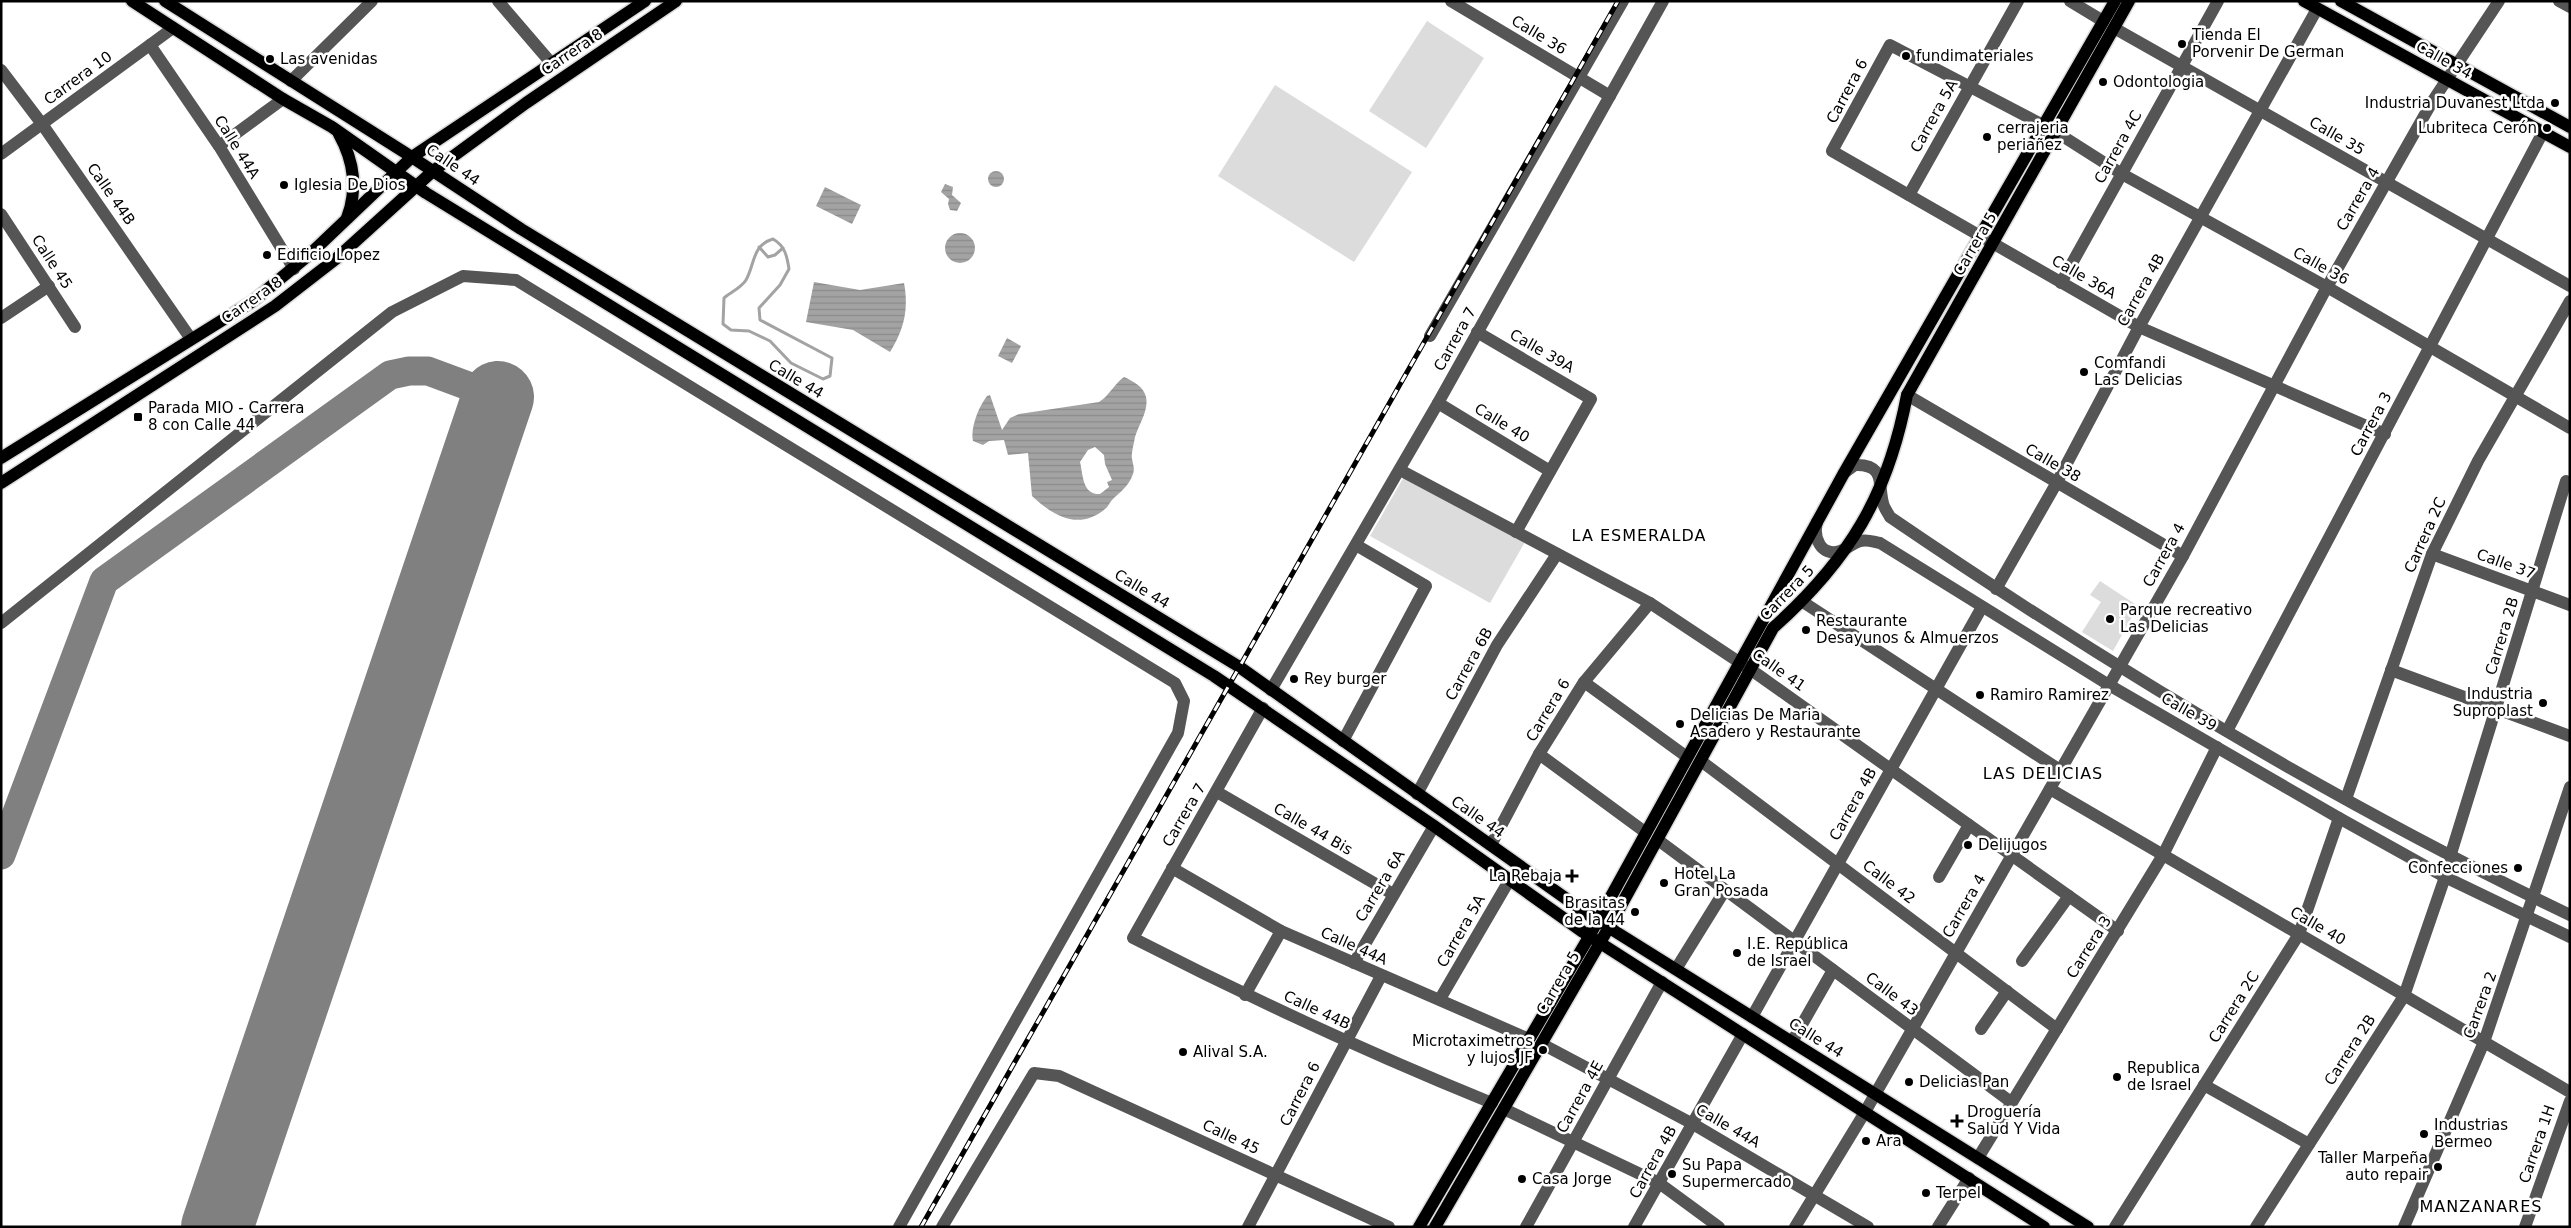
<svg xmlns="http://www.w3.org/2000/svg" width="2571" height="1228" font-family="'DejaVu Sans',sans-serif">
	<style>
		.park { fill: #dcdcdc }
		.water { fill: url(#water-rules); fill-rule: evenodd }
		.lines { fill: none; stroke-linecap: round; stroke-linejoin: round }
		.stream { stroke: #a3a3a3; stroke-width: 3 }
		.taxiway { stroke: #808080; stroke-width: 29 }
		.runway { stroke: #808080; stroke-width: 72 }
		.major-casing { stroke: #dbdbdb; stroke-width: 15 }
		.minor { stroke: #555; stroke-width: 12 }
		.major { stroke: #000; stroke-width: 12 }
		.rail-casing { stroke: #000; stroke-width: 5 }
		.rail { stroke: #fff; stroke-width: 3; stroke-dasharray: 9; stroke-linecap: butt }
		.poi-dot { fill: #000; stroke: #fff; stroke-width: 2 }
		.labels { text-anchor: middle; dominant-baseline: central; stroke-width: 5; stroke-linejoin: round; paint-order: stroke }
		.street-label { font-size: 15px; fill: #000; stroke: #fff }
		.poi-label { font-size: 15px; fill: #000; stroke: #fff; text-anchor: start }
		.neighbourhood-label { font-size: 16px; letter-spacing: 1px; fill: #000; stroke: #fff }
	</style>
	<defs>
		<pattern id="water-rules" width="6" height="5" patternUnits="userSpaceOnUse" patternTransform="scale(1.25)"><rect width="6" height="5" fill="#a3a3a3"/><path d="M0 2.5h6" fill="none" stroke="#8b8b8b"/></pattern>
	</defs>
	<rect width="100%" height="100%" fill="#fff"/>
	<!-- park -->
	<g class="park">
		<polygon points="1427,21 1484,58 1426,148 1369,111"/>
		<polygon points="1275,85 1412,172 1354,262 1218,176"/>
		<polygon points="1405,475 1525,542 1490,603 1370,536"/>
		<polygon points="2100,581 2138,606 2113,651 2082,632 2101,602 2090,595"/>
	</g>
	<!-- water -->
	<g class="water">
		<circle cx="996" cy="179" r="8"/>
		<polygon points="945,184 953,187 952,195 961,203 957,211 950,210 948,204 949,199 941,192"/>
		<polygon points="825,187 861,205 852,224 816,206"/>
		<circle cx="960" cy="248" r="15"/>
		<path d="M814,282L860,290L904,283C909,309 904,330 890,352L853,330L806,322Z"/>
		<polygon points="1007,338 1021,346 1012,363 998,356"/>
		<path d="M1124,377C1133,381 1144,387 1146,397C1149,410 1139,424 1135,437C1134,443 1131,454 1132,459C1133,465 1135,468 1133,474C1129,486 1120,492 1112,500C1109,503 1108,507 1105,509C1079,531 1053,516 1032,496L1028,453L1008,455L1004,440L989,441L983,445L973,441C970,428 979,406 987,396L990,395L1002,430L1010,418L1019,414L1099,402C1110,395 1114,384 1124,377ZM1095,447L1104,455L1105,464L1112,480L1107,482L1109,487L1100,494H1096C1082,491 1083,474 1080,462L1088,450Z"/>
	</g>
	<g class="lines">
		<!-- stream -->
		<g class="stream">
			<path d="M773,239C785,246 787,256 789,269L780,285L759,308L760,320L832,358L830,376L823,379L791,363L770,341L749,331L731,330L723,324L724,298C730,293 742,287 746,280C755,264 752,245 773,239Z"/>
			<polyline points="759,247 768,257 775,255 783,248"/>
		</g>
		<!-- taxiway -->
		<polyline class="taxiway" points="1,855 104,581 390,375 409,371 428,371 498,397"/>
		<!-- runway -->
		<polyline class="runway" points="217,1227 498,397"/>
		<!-- major casing -->
		<g class="major-casing">
			<g id="major">
				<polyline points="132,1 283,99 332,127 426,193 1214,676 1434,826 1583,932 2044,1227"/>
				<polyline points="165,1 404,152 521,229 1238,666 1592,917 2088,1227"/>
				<polyline points="2304,1 2570,147"/>
				<polyline points="2341,1 2570,127"/>
				<path d="M339,134C354,161 358,189 347,218"/>
				<polyline points="1,458 253,301 310,254 412,157 645,1"/>
				<polyline points="1,483 275,306 337,258 433,171 526,103 676,1"/>
				<polyline points="1419,1227 1586,942 1844,473 2115,1"/>
				<path d="M1435,1227L1612,922L1773,628C1849,560 1888,496 1907,395L2129,1"/>
			</g>
		</g>
		<!-- minor -->
		<g class="minor">
			<polyline points="498,1 552,64"/>
			<polyline points="1451,1 1610,96"/>
			<polyline points="2070,1 2103,21"/>
			<polyline points="2559,1 2570,7"/>
			<polyline points="2114,28 2570,286"/>
			<polyline points="150,45 219,146 294,269"/>
			<polyline points="1,70 42,124 191,339"/>
			<polyline points="291,81 372,1"/>
			<polyline points="2043,125 1890,45 1832,151 2139,327 2385,434"/>
			<polyline points="2056,132 2122,174 2327,287 2570,428"/>
			<polyline points="219,146 283,99"/>
			<polyline points="1,154 173,28"/>
			<polyline points="1909,195 2018,1"/>
			<polyline points="1,214 75,327"/>
			<polyline points="2061,283 2218,1"/>
			<polyline points="1,318 49,286"/>
			<polyline points="1477,332 1591,399 1516,532"/>
			<polyline points="1430,336 1623,1"/>
			<polyline points="1907,395 2183,556"/>
			<polyline points="1438,403 1550,471"/>
			<polyline points="1400,470 1650,603 1757,674 2118,931"/>
			<path d="M1844,473L1855,465C1886,464 1878,485 1883,503C1884,508 1888,513 1890,517C2107,665 2333,802 2570,915"/>
			<path d="M1817,522C1813,538 1821,557 1840,551C1847,549 1853,543 1861,541C1867,539 1874,542 1880,543L2109,685L2339,818L2445,877L2570,937"/>
			<polyline points="2432,554 2570,605"/>
			<polyline points="1996,589 2056,484 2139,327 2317,9"/>
			<polyline points="1803,602 2060,770"/>
			<polyline points="1,623 392,312 463,276 516,280 1175,683 1184,701 1178,733 899,1227"/>
			<polyline points="2391,670 2570,736"/>
			<polyline points="1584,682 1687,757"/>
			<polyline points="1271,690 1438,403 1663,1"/>
			<path d="M1263,708L1133,938C1250,998 1369,1053 1492,1103"/>
			<polyline points="2227,731 2543,132"/>
			<polyline points="1343,741 1426,586 1356,545"/>
			<polyline points="1539,754 1645,832"/>
			<polyline points="1701,761 2057,1029"/>
			<polyline points="2050,789 2570,1092"/>
			<polyline points="1217,792 1393,894"/>
			<polyline points="1417,794 1497,645 1557,554"/>
			<polyline points="2346,799 2432,554 2478,461 2570,301"/>
			<polyline points="1658,840 2011,1102"/>
			<polyline points="1491,845 1539,754 1584,682 1650,603"/>
			<polyline points="2450,857 2566,481"/>
			<polyline points="1172,868 1281,931 1529,1039"/>
			<polyline points="1939,877 1969,825"/>
			<polyline points="2022,961 2069,896"/>
			<polyline points="1354,963 1434,826"/>
			<polyline points="1676,969 1725,890"/>
			<polyline points="1245,995 1281,931"/>
			<polyline points="1440,999 1510,879"/>
			<polyline points="1752,1017 1982,607"/>
			<polyline points="1981,1029 2007,991"/>
			<polyline points="1792,1042 1833,970"/>
			<polyline points="1542,1044 1693,1124 1868,1227"/>
			<polyline points="2204,1085 2309,1144"/>
			<polyline points="1504,1109 1659,1183 1719,1227"/>
			<polyline points="1978,1158 2163,855 2217,747"/>
			<polyline points="942,1227 1034,1073 1059,1076 1389,1227"/>
			<polyline points="1248,1227 1381,976"/>
			<polyline points="1526,1227 1662,982"/>
			<polyline points="1634,1227 1743,1034"/>
			<polyline points="1795,1227 1865,1112 2183,556 2327,287 2432,102 2499,1"/>
			<polyline points="1938,1227 1969,1178"/>
			<polyline points="2115,1227 2299,934 2339,818"/>
			<polyline points="2256,1227 2404,996 2445,877"/>
			<polyline points="2404,1227 2484,1042 2570,787"/>
			<polyline points="2525,1227 2570,1101"/>
		</g>
		<!-- major -->
		<use href="#major" class="major"/>
		<!-- rail casing -->
		<g class="rail-casing">
			<polyline id="rail" points="921,1227 1618,1"/>
		</g>
		<!-- rail -->
		<use href="#rail" class="rail"/>
	</g>
	<!-- markers -->
	<g class="poi-dot">
		<circle cx="2182" cy="44" r="5"/>
		<circle cx="1906" cy="56" r="5"/>
		<circle cx="270" cy="59" r="5"/>
		<circle cx="2103" cy="82" r="5"/>
		<circle cx="2555" cy="103" r="5"/>
		<circle cx="2547" cy="128" r="5"/>
		<circle cx="1987" cy="137" r="5"/>
		<circle cx="284" cy="185" r="5"/>
		<circle cx="267" cy="255" r="5"/>
		<circle cx="2084" cy="372" r="5"/>
		<rect x="133" y="412" width="10" height="10" rx="2.5"/>
		<circle cx="2110" cy="619" r="5"/>
		<circle cx="1806" cy="630" r="5"/>
		<circle cx="1294" cy="679" r="5"/>
		<circle cx="1980" cy="695" r="5"/>
		<circle cx="2543" cy="703" r="5"/>
		<circle cx="1680" cy="724" r="5"/>
		<circle cx="1968" cy="845" r="5"/>
		<circle cx="2518" cy="868" r="5"/>
		<path d="M1569.5 868.5h5v5h5v5h-5v5h-5v-5h-5v-5h5z"/>
		<circle cx="1664" cy="883" r="5"/>
		<circle cx="1635" cy="912" r="5"/>
		<circle cx="1737" cy="953" r="5"/>
		<circle cx="1543" cy="1050" r="5"/>
		<circle cx="1183" cy="1052" r="5"/>
		<circle cx="2117" cy="1077" r="5"/>
		<circle cx="1909" cy="1082" r="5"/>
		<path d="M1954.5 1113.5h5v5h5v5h-5v5h-5v-5h-5v-5h5z"/>
		<circle cx="2424" cy="1134" r="5"/>
		<circle cx="1866" cy="1141" r="5"/>
		<circle cx="2438" cy="1167" r="5"/>
		<circle cx="1672" cy="1174" r="5"/>
		<circle cx="1522" cy="1179" r="5"/>
		<circle cx="1926" cy="1193" r="5"/>
	</g>
	<g class="labels">
		<!-- street labels -->
		<g class="street-label">
			<text transform="translate(1539 35) rotate(31)">Calle 36</text>
			<text transform="translate(572 52) rotate(-34)">Carrera 8</text>
			<text transform="translate(2444 60) rotate(29)">Calle 34</text>
			<text transform="translate(78 78) rotate(-36)">Carrera 10</text>
			<text transform="translate(1847 91) rotate(-62)">Carrera 6</text>
			<text transform="translate(1934 116) rotate(-61)">Carrera 5A</text>
			<text transform="translate(2337 136) rotate(30)">Calle 35</text>
			<text transform="translate(237 147) rotate(58)">Calle 44A</text>
			<text transform="translate(2118 147) rotate(-61)">Carrera 4C</text>
			<text transform="translate(453 165) rotate(34)">Calle 44</text>
			<text transform="translate(111 194) rotate(55)">Calle 44B</text>
			<text transform="translate(2358 199) rotate(-60)">Carrera 4</text>
			<text transform="translate(1975 244) rotate(-60)">Carrera 5</text>
			<text transform="translate(52 262) rotate(57)">Calle 45</text>
			<text transform="translate(2321 266) rotate(29)">Calle 36</text>
			<text transform="translate(2084 277) rotate(30)">Calle 36A</text>
			<text transform="translate(2141 290) rotate(-61)">Carrera 4B</text>
			<text transform="translate(252 300) rotate(-35)">Carrera 8</text>
			<text transform="translate(1455 339) rotate(-61)">Carrera 7</text>
			<text transform="translate(1542 351) rotate(30)">Calle 39A</text>
			<text transform="translate(796 379) rotate(31)">Calle 44</text>
			<text transform="translate(1502 423) rotate(31)">Calle 40</text>
			<text transform="translate(2371 424) rotate(-62)">Carrera 3</text>
			<text transform="translate(2053 463) rotate(30)">Calle 38</text>
			<text transform="translate(2425 535) rotate(-66)">Carrera 2C</text>
			<text transform="translate(2164 555) rotate(-61)">Carrera 4</text>
			<text transform="translate(2506 564) rotate(20)">Calle 37</text>
			<text transform="translate(1142 589) rotate(31)">Calle 44</text>
			<text transform="translate(1787 593) rotate(-46)">Carrera 5</text>
			<text transform="translate(2502 636) rotate(-73)">Carrera 2B</text>
			<text transform="translate(1469 664) rotate(-61)">Carrera 6B</text>
			<text transform="translate(1779 670) rotate(35)">Calle 41</text>
			<text transform="translate(1548 710) rotate(-59)">Carrera 6</text>
			<text transform="translate(2189 712) rotate(30)">Calle 39</text>
			<text transform="translate(1853 804) rotate(-61)">Carrera 4B</text>
			<text transform="translate(1184 815) rotate(-60)">Carrera 7</text>
			<text transform="translate(1478 817) rotate(35)">Calle 44</text>
			<text transform="translate(1313 829) rotate(30)">Calle 44 Bis</text>
			<text transform="translate(1889 882) rotate(37)">Calle 42</text>
			<text transform="translate(1380 886) rotate(-59)">Carrera 6A</text>
			<text transform="translate(1964 906) rotate(-60)">Carrera 4</text>
			<text transform="translate(2318 926) rotate(30)">Calle 40</text>
			<text transform="translate(1461 931) rotate(-60)">Carrera 5A</text>
			<text transform="translate(1354 946) rotate(24)">Calle 44A</text>
			<text transform="translate(2089 947) rotate(-58)">Carrera 3</text>
			<text transform="translate(1558 983) rotate(-60)">Carrera 5</text>
			<text transform="translate(1892 994) rotate(37)">Calle 43</text>
			<text transform="translate(2480 1005) rotate(-70)">Carrera 2</text>
			<text transform="translate(2234 1007) rotate(-58)">Carrera 2C</text>
			<text transform="translate(1317 1010) rotate(25)">Calle 44B</text>
			<text transform="translate(1816 1038) rotate(32)">Calle 44</text>
			<text transform="translate(2350 1050) rotate(-57)">Carrera 2B</text>
			<text transform="translate(1300 1094) rotate(-63)">Carrera 6</text>
			<text transform="translate(1580 1097) rotate(-61)">Carrera 4E</text>
			<text transform="translate(1728 1126) rotate(30)">Calle 44A</text>
			<text transform="translate(1231 1137) rotate(25)">Calle 45</text>
			<text transform="translate(2537 1144) rotate(-71)">Carrera 1H</text>
			<text transform="translate(1653 1162) rotate(-61)">Carrera 4B</text>
		</g>
		<!-- poi labels -->
		<g class="poi-label">
			<text x="2192" y="35">Tienda El<tspan x="2192" dy="17">Porvenir De German</tspan></text>
			<text x="1916" y="56">fundimateriales</text>
			<text x="280" y="59">Las avenidas</text>
			<text x="2113" y="82">Odontologia</text>
			<text x="2545" y="103" text-anchor="end">Industria Duvanest Ltda</text>
			<text x="1997" y="128">cerrajeria<tspan x="1997" dy="17">periañez</tspan></text>
			<text x="2537" y="128" text-anchor="end">Lubriteca Cerón</text>
			<text x="294" y="185">Iglesia De Dios</text>
			<text x="277" y="255">Edificio Lopez</text>
			<text x="2094" y="363">Comfandi<tspan x="2094" dy="17">Las Delicias</tspan></text>
			<text x="148" y="408">Parada MIO - Carrera<tspan x="148" dy="17">8 con Calle 44</tspan></text>
			<text x="2120" y="610">Parque recreativo<tspan x="2120" dy="17">Las Delicias</tspan></text>
			<text x="1816" y="621">Restaurante<tspan x="1816" dy="17">Desayunos &amp; Almuerzos</tspan></text>
			<text x="1304" y="679">Rey burger</text>
			<text x="2533" y="694" text-anchor="end">Industria<tspan x="2533" dy="17">Suproplast</tspan></text>
			<text x="1990" y="695">Ramiro Ramirez</text>
			<text x="1690" y="715">Delicias De Maria<tspan x="1690" dy="17">Asadero y Restaurante</tspan></text>
			<text x="1978" y="845">Delijugos</text>
			<text x="2508" y="868" text-anchor="end">Confecciones</text>
			<text x="1674" y="874">Hotel La<tspan x="1674" dy="17">Gran Posada</tspan></text>
			<text x="1562" y="876" text-anchor="end">La Rebaja</text>
			<text x="1625" y="903" text-anchor="end">Brasitas<tspan x="1625" dy="17">de la 44</tspan></text>
			<text x="1747" y="944">I.E. República<tspan x="1747" dy="17">de Israel</tspan></text>
			<text x="1533" y="1041" text-anchor="end">Microtaximetros<tspan x="1533" dy="17">y lujos JF</tspan></text>
			<text x="1193" y="1052">Alival S.A.</text>
			<text x="2127" y="1068">Republica<tspan x="2127" dy="17">de Israel</tspan></text>
			<text x="1919" y="1082">Delicias Pan</text>
			<text x="1967" y="1112">Droguería<tspan x="1967" dy="17">Salud Y Vida</tspan></text>
			<text x="2434" y="1125">Industrias<tspan x="2434" dy="17">Bermeo</tspan></text>
			<text x="1876" y="1141">Ara</text>
			<text x="2428" y="1158" text-anchor="end">Taller Marpeña<tspan x="2428" dy="17">auto repair</tspan></text>
			<text x="1682" y="1165">Su Papa<tspan x="1682" dy="17">Supermercado</tspan></text>
			<text x="1532" y="1179">Casa Jorge</text>
			<text x="1936" y="1193">Terpel</text>
		</g>
		<!-- neighbourhood labels -->
		<g class="neighbourhood-label">
			<text x="1639" y="535">LA ESMERALDA</text>
			<text x="2043" y="773">LAS DELICIAS</text>
			<text x="2481" y="1206">MANZANARES</text>
		</g>
	</g>
	<!-- border -->
	<rect width="2571" height="1228" fill="none" stroke="#000000" stroke-width="5"/>
</svg>
